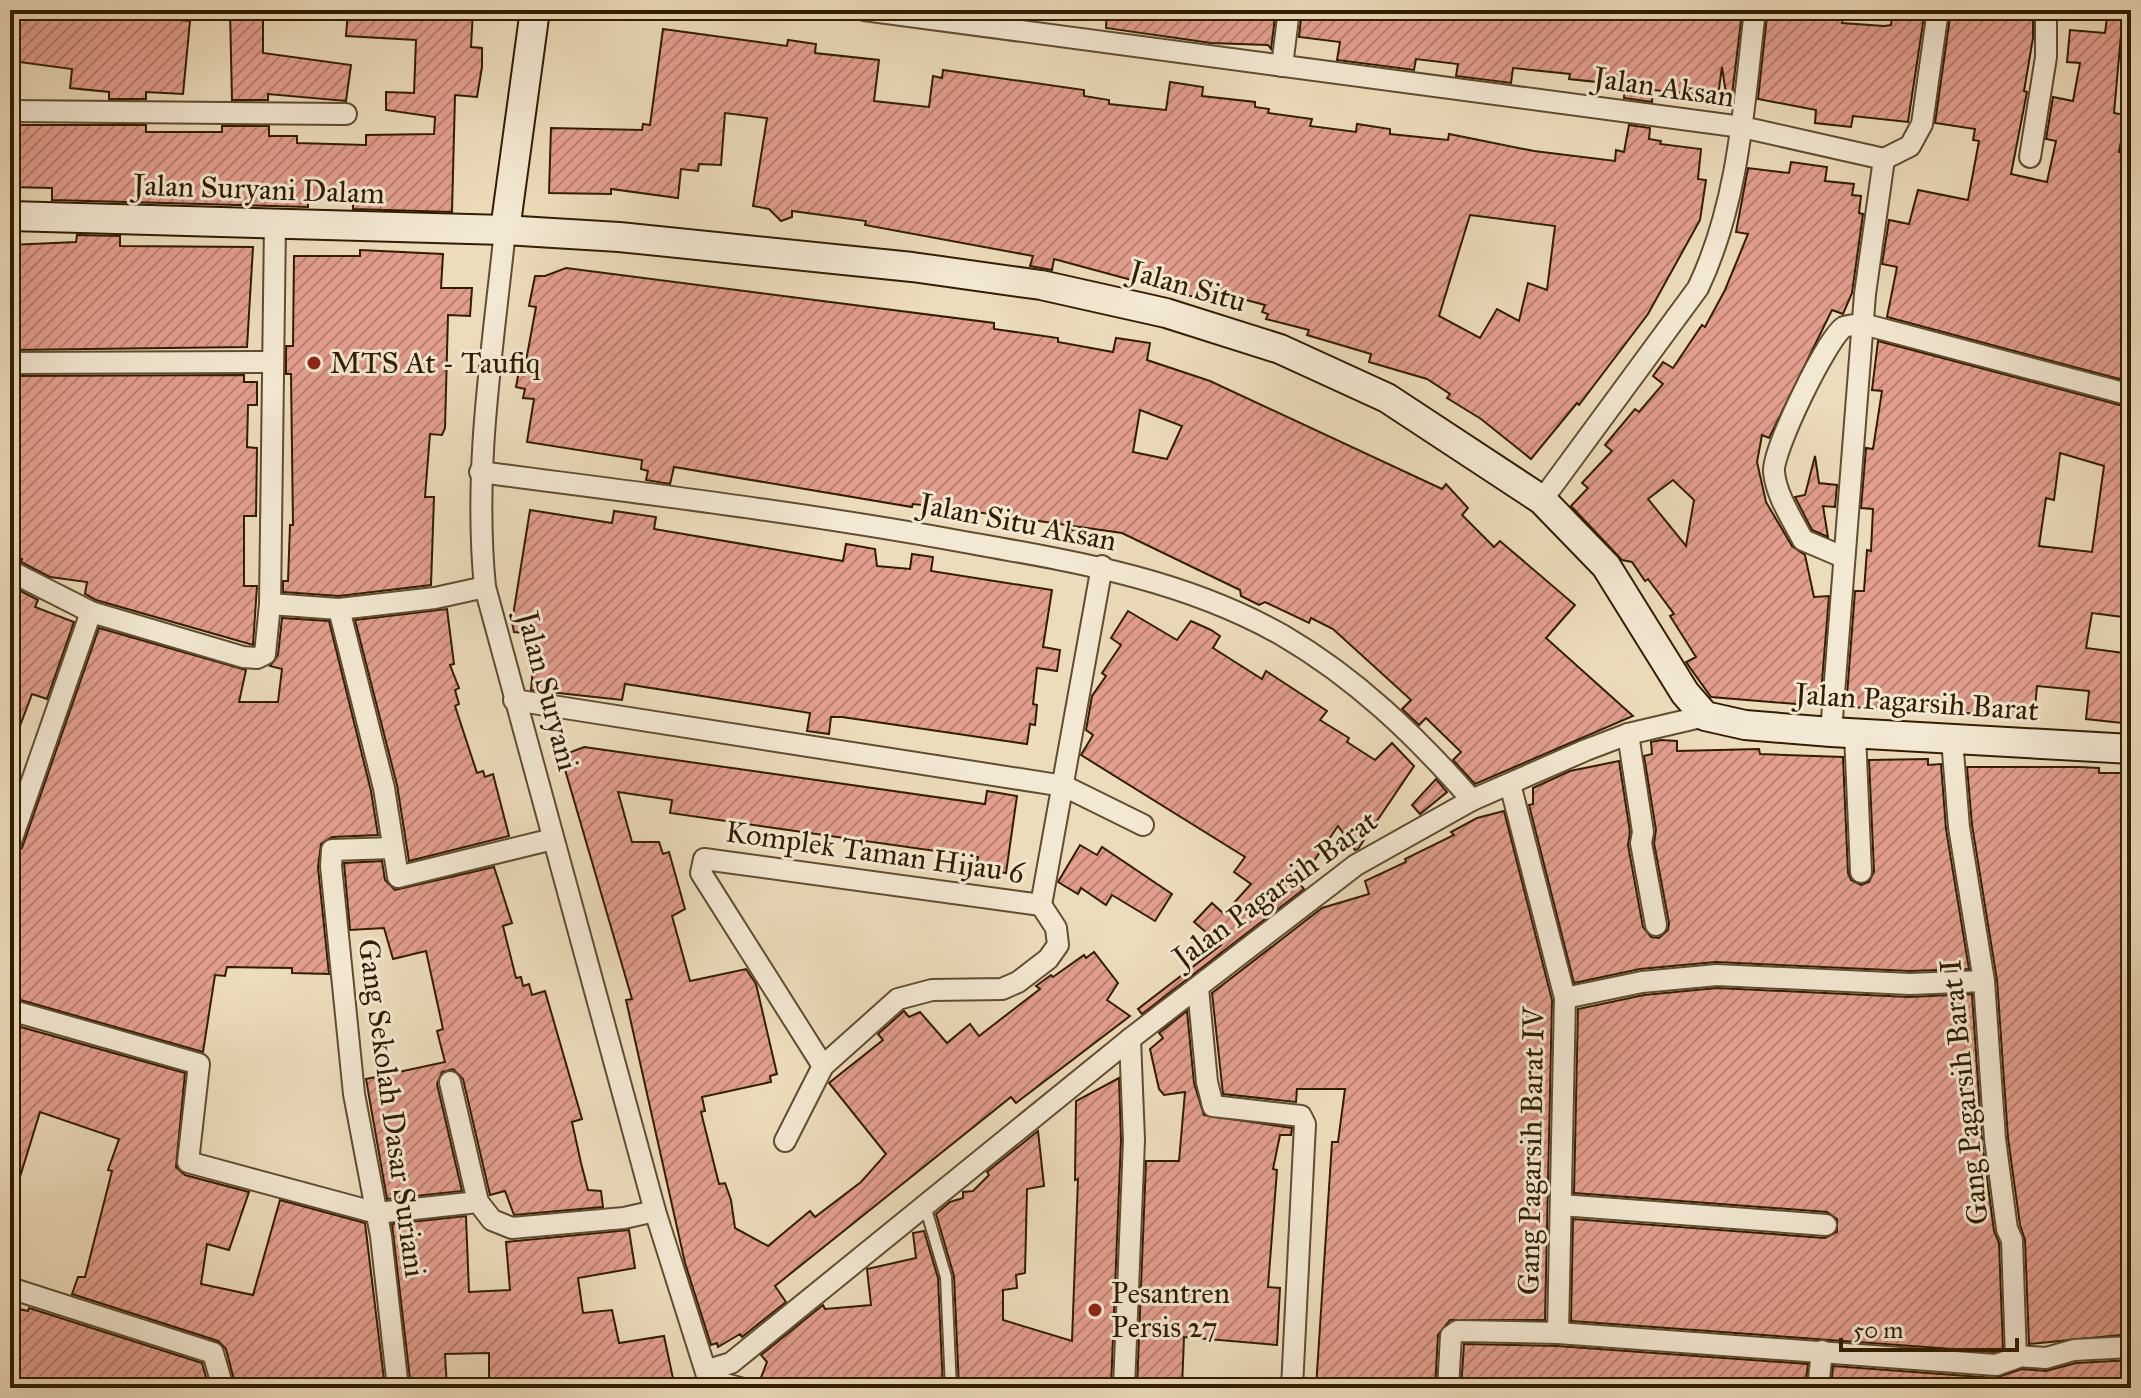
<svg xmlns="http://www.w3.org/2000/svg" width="2141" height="1398" font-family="'IM FELL Great Primer',serif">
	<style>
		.building { fill: url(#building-hatch); stroke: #311d01; stroke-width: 2; fill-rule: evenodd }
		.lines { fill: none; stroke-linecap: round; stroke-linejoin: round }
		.lane-casing { stroke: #604d30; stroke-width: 14 }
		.street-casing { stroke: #604d30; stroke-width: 24 }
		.secondary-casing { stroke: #311d01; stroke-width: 32 }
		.lane { stroke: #f3e8d3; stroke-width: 10 }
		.street { stroke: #f3e8d3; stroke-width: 20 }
		.secondary { stroke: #f3e8d3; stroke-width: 28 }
		.poi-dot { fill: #8f2418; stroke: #f3e8d3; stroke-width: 3 }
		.labels { text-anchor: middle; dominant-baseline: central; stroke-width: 6; stroke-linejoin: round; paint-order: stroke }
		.street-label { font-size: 30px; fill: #311d01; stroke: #f3e8d3 }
		.poi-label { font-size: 30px; fill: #311d01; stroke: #f3e8d3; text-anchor: start }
	</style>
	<defs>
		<pattern id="building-hatch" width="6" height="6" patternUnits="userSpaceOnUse" patternTransform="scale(2)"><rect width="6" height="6" fill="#e39e8e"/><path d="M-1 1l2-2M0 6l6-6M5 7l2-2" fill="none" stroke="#b98072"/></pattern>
	</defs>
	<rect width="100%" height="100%" fill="#eddcbb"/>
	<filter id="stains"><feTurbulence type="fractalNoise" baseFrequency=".0025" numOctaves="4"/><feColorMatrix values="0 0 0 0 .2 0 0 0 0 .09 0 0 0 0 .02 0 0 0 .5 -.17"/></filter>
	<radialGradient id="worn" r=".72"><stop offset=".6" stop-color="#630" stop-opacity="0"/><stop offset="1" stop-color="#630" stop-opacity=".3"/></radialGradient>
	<!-- building -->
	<g class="building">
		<polygon points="10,10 138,10 137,16 190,21 183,94 146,92 146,99 109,99 109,92 70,88 72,69 19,62 20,55 11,54 15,30 10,29"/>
		<polygon points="230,10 263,10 263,53 351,65 346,101 268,94 268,100 232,100"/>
		<polygon points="348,10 473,10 471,47 482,48 482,67 477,97 455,95 452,212 353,209 353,199 308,198 308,207 52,200 52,188 10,187 10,125 146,125 146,132 222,132 222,126 269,126 269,136 297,136 297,143 366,145 366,135 434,134 435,117 386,110 386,92 414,93 416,40 346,36"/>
		<polygon points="1107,10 1276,10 1271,49 1268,45 1211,43 1106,28"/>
		<polygon points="1302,10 1732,10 1742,13 1732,95 1726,94 1722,67 1718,96 1653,90 1652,102 1624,98 1625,85 1569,79 1570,74 1513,68 1511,83 1456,76 1458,64 1416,59 1414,70 1337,60 1340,42 1299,37"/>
		<polygon points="1778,10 1844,10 1842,23 1884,26 1891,25 1893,10 1925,10 1908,122 1853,116 1851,127 1815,123 1816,110 1758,99 1767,16 1777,17"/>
		<polygon points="1951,10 2028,10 2028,18 2033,19 2033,38 2024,91 2027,92 2011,174 2047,182 2056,141 2046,139 2053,97 2073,101 2080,63 2067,62 2070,30 2105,33 2108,10 2131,10 2131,37 2121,35 2114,113 2126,115 2119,152 2131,154 2127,193 2131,194 2131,366 2127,381 1887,317 1897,267 1882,264 1889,220 1909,224 1918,190 1968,200 1979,141 1973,140 1975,129 1935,123"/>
		<path d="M663,29L787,46L788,40L816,44L815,53L879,60L874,101L929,107L933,76L942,78L943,70L1084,90V96L1109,100V104L1166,110L1170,82L1203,87L1202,96L1255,102V107L1269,109L1268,113L1312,119L1310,126L1356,132L1357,124L1390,129V134L1448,140L1449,134L1534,151L1615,161L1616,150L1624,152L1629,125L1650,128L1649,139L1661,141L1660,144L1701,149L1698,179L1706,180L1700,220L1648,314L1579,405L1577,403L1531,459L1481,419L1447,398L1450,394L1427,379L1369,362L1371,354L1307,335L1309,330L1266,319L1268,314L1262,312L1265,305L1216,292L1213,302L1054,259L1052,270L1030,266L1033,256L865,225L866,221L792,211V217L781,221L769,209L753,206L767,118L725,113L721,165L699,164L698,171L681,169L678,198L611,189V194L549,193L551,128L642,130L643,124L650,125ZM1470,215L1555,226L1547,290L1528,283L1519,321L1497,309L1480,338L1439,316Z"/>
		<path d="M1791,162L1827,167L1825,181L1854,184L1852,195L1861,196L1859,213L1863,214L1852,293L1843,314L1832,310L1769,438L1762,435L1757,462L1766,502L1792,546L1805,555L1814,597L1829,596L1820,706L1711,697L1686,662L1696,657L1670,616L1674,614L1648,579L1645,581L1632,562L1622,560L1571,506L1588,488L1582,483L1612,451L1605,445L1635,409L1639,412L1663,384L1653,376L1663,362L1673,368L1702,325L1705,327L1725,290L1748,234L1736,232L1748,168L1789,173ZM1673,480L1694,500L1686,546L1648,499Z"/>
		<polygon points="77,235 120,236 120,246 253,247 247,347 10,350 10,245 76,242"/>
		<polygon points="360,250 443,254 441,288 472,288 470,316 448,315 445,428 442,435 430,434 425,497 434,497 431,585 339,596 283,592 283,581 288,581 290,525 293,525 291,374 286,374 286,346 293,346 294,256 360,256"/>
		<path d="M566,268L994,323V329L1058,338V342L1113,352L1116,338L1150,343L1147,360L1210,381L1442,489L1446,484L1468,508L1462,515L1494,547L1500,541L1575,605L1546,638L1633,716L1475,784L1453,760L1461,752L1426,718L1419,725L1402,709L1411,700L1333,629L1311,618L1309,623L1265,602L1259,605L1241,596L1240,590L1122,533L941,507L913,504L912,507L674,467L670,484L646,480L648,471L641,469L642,460L527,442L534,399L523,398L525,389L516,387L521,360L526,361L536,307L529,306L535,276H545ZM1140,410L1182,426L1167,459L1133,452Z"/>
		<path d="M1878,341L2131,408V618L2092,613L2086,648L2131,654V724L2086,719L2089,691L2037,686L2034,718L1952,712V704L1846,708L1855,591H1864L1867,550L1871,551L1873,509L1861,508L1866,448L1873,449L1882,391L1872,390ZM2060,453L2104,466L2092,552L2039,546L2046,498L2054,500Z"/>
		<polygon points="244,375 244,382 257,382 257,405 248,405 247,447 257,448 256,516 244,516 244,586 257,586 253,645 96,600 85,594 87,582 50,577 21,562 22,559 10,556 10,376"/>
		<polygon points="1815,456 1819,483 1837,485 1835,507 1823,506 1828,537 1812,530 1795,497 1805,495"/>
		<polygon points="530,510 612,523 614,511 656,517 654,529 843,561 846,544 875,549 877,566 910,569 912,554 933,557 931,571 1052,590 1043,647 1060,650 1057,671 1037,668 1033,704 1037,705 1035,725 1030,724 1027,744 842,717 831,717 829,734 807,731 810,713 625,684 622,700 531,690 536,634 514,632 512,622"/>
		<polygon points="11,586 38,600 35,607 74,622 47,699 32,694 12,747"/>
		<polygon points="447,609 454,664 450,665 459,688 455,690 459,704 455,706 477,773 483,771 485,777 493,774 509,836 409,861 397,785 355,620"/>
		<polygon points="1128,611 1177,640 1191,621 1211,630 1220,636 1213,648 1262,679 1266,671 1327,711 1320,720 1349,738 1347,742 1375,760 1392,743 1414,766 1358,849 1355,850 1338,826 1299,883 1304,889 1142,1014 1138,1009 1221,945 1194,922 1212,903 1224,914 1251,884 1234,872 1245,857 1081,755 1093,735 1086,730 1092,696 1106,676 1102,673 1121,645 1111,638"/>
		<polygon points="282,618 329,621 371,791 378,835 332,837 321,844 318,867 329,974 292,973 292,968 227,967 225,976 215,975 203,1052 10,997 10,857 22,848 99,628 246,670 239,702 278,702 282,669 270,666 278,655"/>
		<polygon points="1661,740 1677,741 1677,751 1759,749 1760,754 1843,757 1848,873 1851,880 1861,885 1869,882 1874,871 1869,760 1928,759 1928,765 1941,764 1946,829 1969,969 1910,971 1716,962 1640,969 1574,983 1529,805 1533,804 1533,788 1570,771 1619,761 1630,832 1628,845 1643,927 1651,937 1659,938 1668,930 1669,923 1654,843 1656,830 1644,756 1652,754 1651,742"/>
		<polygon points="584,747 985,804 987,791 1017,796 1006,873 976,868 978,857 670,813 672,800 618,792 632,842 659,842 663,854 669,852 685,909 672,916 690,981 746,969 756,984 777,1074 770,1076 771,1082 702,1097 705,1111 701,1112 719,1184 725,1183 731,1200 735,1228 768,1246 810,1211 815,1217 861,1182 886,1154 829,1083 883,1040 878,1034 904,1011 909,1017 920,1012 947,1043 970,1024 979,1036 1040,989 1036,986 1051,975 1053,977 1084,955 1086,958 1094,952 1118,983 1107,1000 1130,1016 1016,1103 1011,1097 775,1286 786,1302 742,1337 740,1334 718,1347 717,1343 711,1345 685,1263 626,1000 632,999 564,766 571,752"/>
		<polygon points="1967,767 2080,767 2099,768 2099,773 2131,773 2131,1334 2029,1344 2025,1240 2020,1225 2008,1138 1997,980 1972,825"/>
		<polygon points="1436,779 1447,792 1420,814 1412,805"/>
		<polygon points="1504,811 1552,1000 1545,1320 1450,1320 1438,1335 1435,1388 1316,1388 1332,1142 1338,1142 1345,1089 1297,1089 1296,1102 1223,1094 1212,993 1322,908 1369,894 1365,881 1406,862 1405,859 1454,835 1451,832 1477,818"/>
		<polygon points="1080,845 1097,855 1102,847 1172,894 1155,921 1112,895 1106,905 1081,888 1078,894 1058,882"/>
		<polygon points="382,861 385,880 395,890 494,867 512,923 503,926 516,978 521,977 523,986 529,984 532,995 545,991 582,1119 572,1122 581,1163 588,1190 601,1191 603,1207 514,1215 505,1191 490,1195 463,1079 453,1069 442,1072 437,1084 462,1191 387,1199 366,1079 445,1062 437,1031 443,1029 426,951 393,959 384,928 350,930 344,863"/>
		<polygon points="1717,988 1909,997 1972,994 1982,1141 1994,1231 1999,1243 2003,1349 1994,1352 1571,1321 1573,1219 1825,1238 1837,1232 1837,1219 1827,1212 1574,1193 1578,1009 1644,995"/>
		<polygon points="1187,1011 1194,1083 1204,1115 1292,1128 1291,1135 1280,1135 1273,1169 1277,1170 1268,1287 1280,1288 1277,1345 1184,1337 1182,1388 1137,1388 1146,1161 1179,1161 1185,1092 1164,1095 1159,1089 1150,1049 1163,1038 1159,1033"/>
		<polygon points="10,1024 185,1073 176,1167 185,1175 249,1192 229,1250 207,1244 201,1284 253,1295 280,1200 365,1223 385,1388 236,1388 226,1349 218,1341 72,1294 78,1277 85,1277 112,1171 108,1170 119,1139 40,1112 15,1193 10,1192"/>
		<polygon points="1119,1078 1121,1140 1111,1388 959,1388 954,1276 936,1214 950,1202 963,1198 963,1192 973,1191 989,1175 987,1172 1038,1131 1044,1186 1027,1189 1025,1273 1016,1275 1017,1288 1003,1290 1003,1320 1072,1341 1078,1179 1075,1180 1076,1101"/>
		<polygon points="466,1216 469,1292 510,1290 506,1242 629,1230 635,1268 578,1278 583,1313 612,1310 619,1343 664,1336 675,1388 489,1388 489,1353 445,1354 447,1388 411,1388 392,1224"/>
		<polygon points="924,1231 938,1278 943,1388 757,1388 767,1362 761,1355 823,1305 825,1309 871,1305 867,1269 916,1258 913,1233"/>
		<polygon points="15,1308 28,1311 29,1308 202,1363 209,1388 10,1388 10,1320"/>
		<polygon points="1464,1344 1557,1346 1808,1364 1805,1388 1461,1388"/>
		<polygon points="2131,1360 2131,1388 1831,1388 1833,1366 1995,1378 2022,1369 2046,1371 2076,1363"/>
	</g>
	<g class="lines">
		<!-- lane casing -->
		<g class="lane-casing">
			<polyline id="lane" points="925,1206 946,1277 951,1388"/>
		</g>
		<!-- street casing -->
		<g class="street-casing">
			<g id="street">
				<polyline points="864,10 1742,127 1884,159"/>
				<polyline points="1282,66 1289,10"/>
				<polyline points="10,111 346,114"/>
				<polyline points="2030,157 2046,57 2046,10"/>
				<polyline points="1884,159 1910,146 1922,124 1938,10"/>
				<path d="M505,230C493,348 473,467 485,587L655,1211L711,1388"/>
				<polyline points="10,363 272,362"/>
				<path d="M480,472C640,493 800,512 959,541C1071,561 1181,578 1282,635C1356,678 1416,736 1472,800"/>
				<path d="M1542,500L1698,288C1739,202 1744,104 1755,10"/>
				<path d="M1843,557L1803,540C1792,519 1776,495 1774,472C1772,451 1827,338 1844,327C1849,325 1858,325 1863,324L2131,395"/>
				<polyline points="10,571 91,612 243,657 257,658 265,654 270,604 275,223"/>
				<polyline points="270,604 339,609 435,598 485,587"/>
				<polyline points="339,609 384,788 398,877 553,839"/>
				<polyline points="514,700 1064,786 1143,825"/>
				<polyline points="1831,732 1865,294 1884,159"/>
				<polyline points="1628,734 1643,832 1641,843 1656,925"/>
				<polyline points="1855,734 1861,872"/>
				<polyline points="1510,784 1565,998 1558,1333"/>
				<polyline points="10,844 91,612"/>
				<polyline points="393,848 332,850 331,866 354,1094 381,1236 398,1388"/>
				<polyline points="1198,988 1207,1082 1213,1106 1301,1116 1305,1124 1292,1388"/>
				<polyline points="1565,998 1642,982 1717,975 1910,984 1984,981"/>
				<polyline points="10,1010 199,1064 188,1162 377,1213 478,1202"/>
				<polyline points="823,1066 701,873 704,859 1041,905"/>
				<polyline points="450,1082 478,1202 492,1220 512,1228 624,1218 655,1211"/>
				<polyline points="785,1141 823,1066 898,999 932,990 1002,989 1018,982 1048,959 1058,945 1056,928 1041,905 1102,566"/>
				<polyline points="1561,1205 1826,1225"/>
				<polyline points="10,1288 213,1353 223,1388"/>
				<polyline points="2017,1356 2046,1358 2074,1350 2131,1347"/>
				<polyline points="708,1370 731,1363 1130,1039 1356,865 1472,800 1586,750 1628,734 1705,716"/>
				<polyline points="710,1380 740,1388"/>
				<polyline points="1124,1388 1134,1140 1130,1039"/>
				<polyline points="1448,1388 1451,1336 1458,1331 1558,1333 1996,1365 2016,1358 2012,1240 2007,1229 1995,1139 1984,981 1959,827 1952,739"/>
				<polyline points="1818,1388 1822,1351"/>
			</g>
		</g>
		<!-- secondary casing -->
		<g class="secondary-casing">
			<g id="secondary">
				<polyline points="10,216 505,230 619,237 912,267 1041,285 1166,313 1280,349 1387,398 1542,500 1606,566 1685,693 1705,716 1745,725 1831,732 2131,749"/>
				<polyline points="505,230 535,10"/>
			</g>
		</g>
		<!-- lane -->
		<use href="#lane" class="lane"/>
		<!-- street -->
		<use href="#street" class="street"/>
		<!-- secondary -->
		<use href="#secondary" class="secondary"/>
	</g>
	<!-- markers -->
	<g class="poi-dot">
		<circle cx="314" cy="363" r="8"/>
		<circle cx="1095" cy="1310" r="8"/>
	</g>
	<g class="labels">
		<!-- street labels -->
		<g class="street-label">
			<text transform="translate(1664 87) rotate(8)">Jalan Aksan</text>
			<text transform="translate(259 189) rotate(2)">Jalan Suryani Dalam</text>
			<text transform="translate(1188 286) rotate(16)">Jalan Situ</text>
			<text transform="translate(1018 522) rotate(11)">Jalan Situ Aksan</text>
			<text transform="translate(548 691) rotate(75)">Jalan Suryani</text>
			<text transform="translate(1917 702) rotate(4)">Jalan Pagarsih Barat</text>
			<text transform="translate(875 852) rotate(8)">Komplek Taman Hijau 6</text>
			<text transform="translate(1275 889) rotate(-36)">Jalan Pagarsih Barat</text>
			<text transform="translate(1964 1092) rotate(-96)">Gang Pagarsih Barat I</text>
			<text transform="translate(392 1108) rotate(82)">Gang Sekolah Dasar Suriani</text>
			<text transform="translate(1531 1151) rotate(-89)">Gang Pagarsih Barat IV</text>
		</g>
		<!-- poi labels -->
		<g class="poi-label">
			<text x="330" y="363">MTS At - Taufiq</text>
			<text x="1111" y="1293">Pesantren<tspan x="1111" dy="34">Persis 27</tspan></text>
		</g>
	</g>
	<!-- margin -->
	<rect width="2141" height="1398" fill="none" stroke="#eddcbb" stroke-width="40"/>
	<rect x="12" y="12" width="2117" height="1374" fill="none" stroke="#311d01" stroke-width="4"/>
	<rect x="20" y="20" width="2101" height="1358" fill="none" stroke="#311d01" stroke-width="2"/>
	<!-- scale -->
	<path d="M1841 1338v12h176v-12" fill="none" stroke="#311d01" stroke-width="4"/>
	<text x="1853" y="1338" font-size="24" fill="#311d01" stroke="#f3e8d3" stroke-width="6" paint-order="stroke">50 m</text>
	<rect width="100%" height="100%" filter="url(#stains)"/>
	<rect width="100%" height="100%" fill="url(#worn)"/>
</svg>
